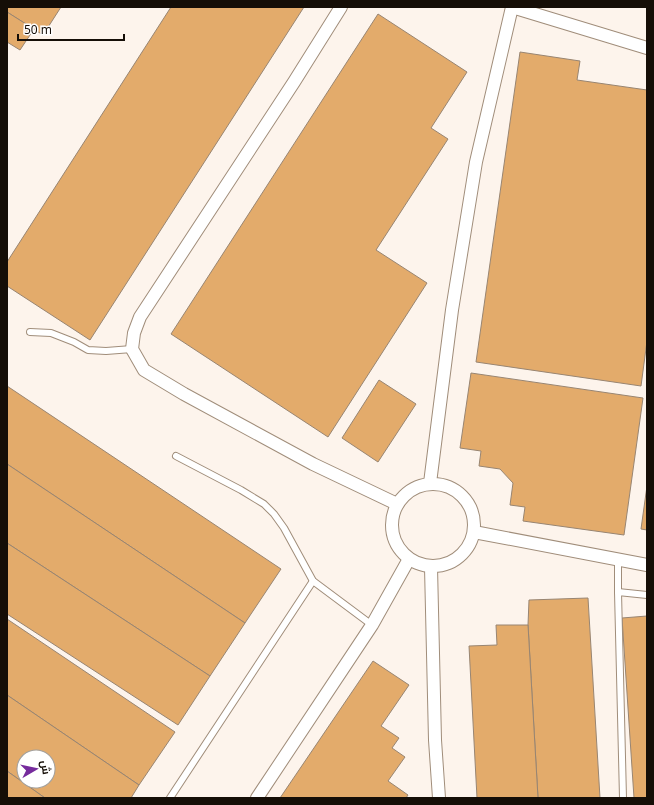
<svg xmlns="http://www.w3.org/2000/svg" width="654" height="805" font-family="'Noto Sans',Cairo,sans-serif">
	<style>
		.building { fill: #e3ab6b; stroke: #988572; fill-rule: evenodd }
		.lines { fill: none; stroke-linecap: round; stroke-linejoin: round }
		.service-casing { stroke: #a08d7a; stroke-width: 8 }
		.minor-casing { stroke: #a08d7a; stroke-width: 14 }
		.service { stroke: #fff; stroke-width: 6 }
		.minor { stroke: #fff; stroke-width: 12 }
	</style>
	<rect width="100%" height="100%" fill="#fdf4ec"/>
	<!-- building -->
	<g class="building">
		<polygon points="7,7 61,7 43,35 7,12"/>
		<polygon points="171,7 304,7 90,340 7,286 7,262"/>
		<polygon points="7,12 34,29 20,50 7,42"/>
		<polygon points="378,14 467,72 431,128 448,139 376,250 427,283 328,437 171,334"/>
		<polygon points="520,52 580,61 577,80 647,90 647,341 641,386 476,362"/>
		<polygon points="471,373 643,398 624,535 523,521 525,507 510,505 513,483 500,469 479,466 481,451 460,448"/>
		<polygon points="379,380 416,404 378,462 342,438"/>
		<polygon points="7,386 281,569 245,623 7,464"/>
		<polygon points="7,464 245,623 210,676 7,543"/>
		<polygon points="647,486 647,530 641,529"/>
		<polygon points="7,543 210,676 178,725 7,614"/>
		<polygon points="588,598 600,798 538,798 528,625 529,600"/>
		<polygon points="647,616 647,798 634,798 622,618"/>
		<polygon points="7,619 175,732 139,785 7,695"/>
		<polygon points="496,625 528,625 538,798 477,798 469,646 497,645"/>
		<polygon points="373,661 409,685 381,726 399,738 392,748 405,757 388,781 408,795 406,798 280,798"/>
		<path d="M7,695L139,785L131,798H45L7,771ZM24,757H48V781H24Z"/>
		<polygon points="7,771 45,798 7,798"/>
	</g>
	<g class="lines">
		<!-- service casing -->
		<g class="service-casing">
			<g id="service">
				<polyline points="30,332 51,333 74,342 88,350 106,351 132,349"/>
				<polyline points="176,456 241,490 264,504 274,514 284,528 313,581 372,625"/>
				<polyline points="618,560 618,592"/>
				<polyline points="170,798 313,581"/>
				<polyline points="623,798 618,592 647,595"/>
			</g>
		</g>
		<!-- minor casing -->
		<g class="minor-casing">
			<g id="minor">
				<polyline points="341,7 294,82 140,317 134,333 132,349 144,370 184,394 313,464 397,504"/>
				<polyline points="430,483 452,310 476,162 512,7 647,48"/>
				<circle cx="433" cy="525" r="41"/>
				<polyline points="474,532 647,565"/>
				<polyline points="431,567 435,740 439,798"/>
				<polyline points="257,798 372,625 409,559"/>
			</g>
		</g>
		<!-- service -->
		<use href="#service" class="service"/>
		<!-- minor -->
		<use href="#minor" class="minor"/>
	</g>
	<!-- border -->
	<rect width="654" height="805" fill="none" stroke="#150e07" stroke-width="16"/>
	<!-- north arrow -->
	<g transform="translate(36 769) rotate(81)"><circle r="19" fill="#ffffff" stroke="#a19f9c"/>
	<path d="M0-3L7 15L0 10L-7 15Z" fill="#762b9d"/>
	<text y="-6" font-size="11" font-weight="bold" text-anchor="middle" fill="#150e07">ش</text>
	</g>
	<!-- scale -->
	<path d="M18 34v6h106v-6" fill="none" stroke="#150e07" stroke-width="2"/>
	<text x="24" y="34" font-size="12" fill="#150e07" stroke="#ffffff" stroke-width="3" paint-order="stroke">50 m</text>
</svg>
